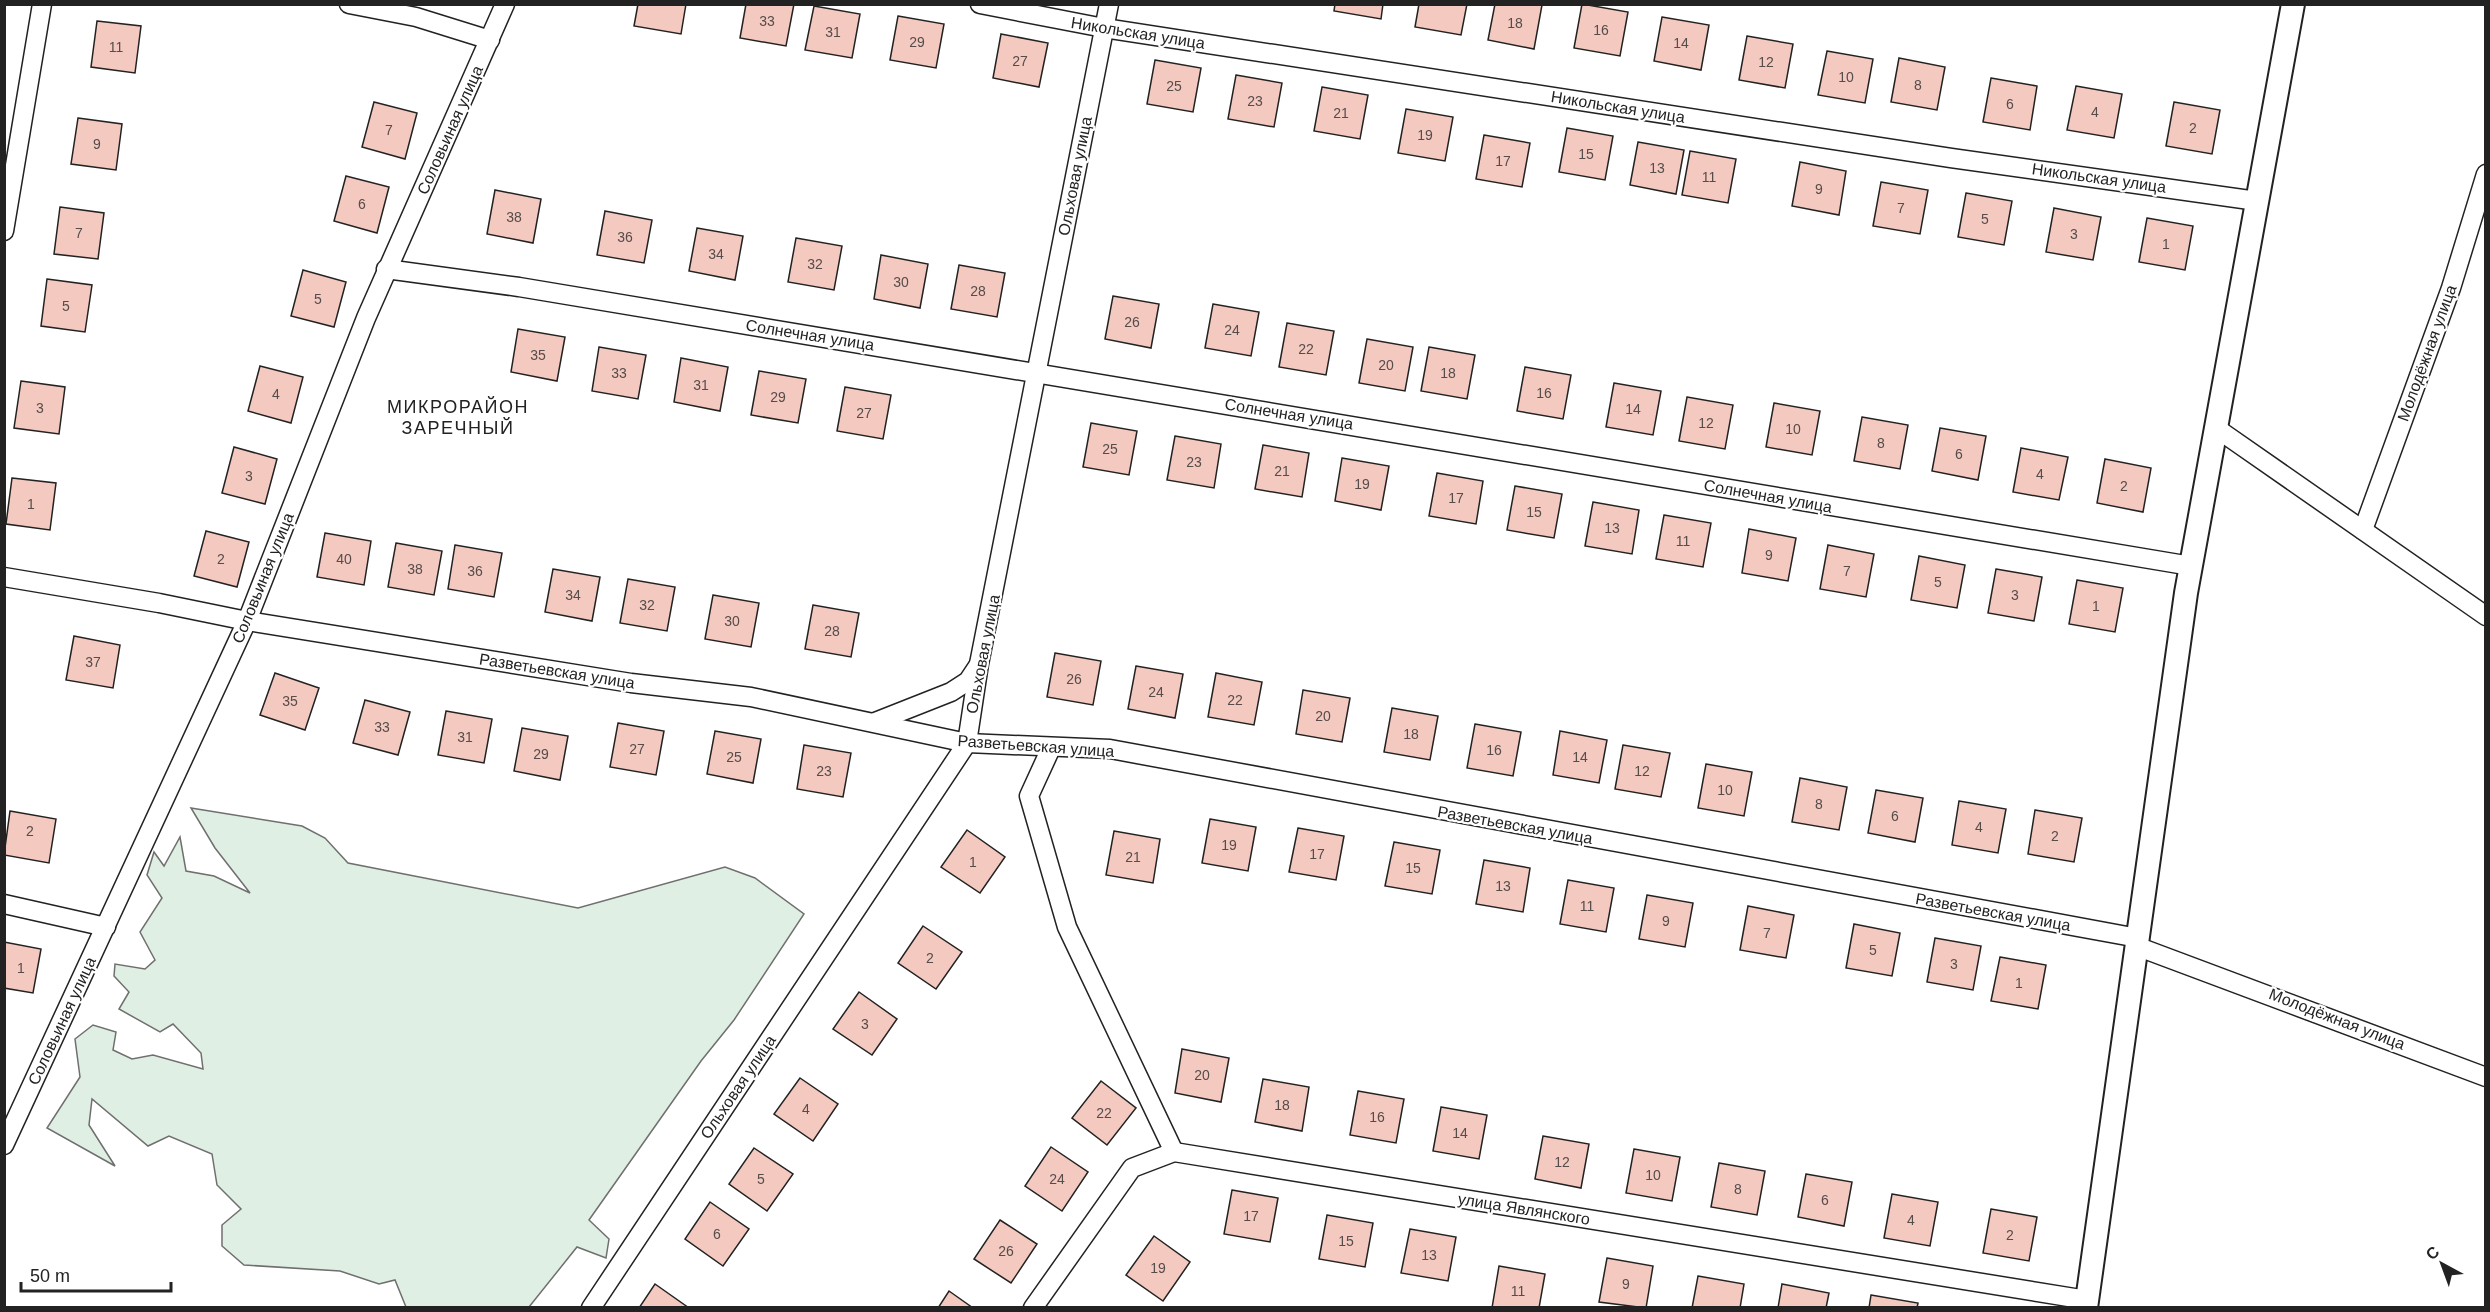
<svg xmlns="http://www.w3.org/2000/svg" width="2490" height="1312" font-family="Arial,sans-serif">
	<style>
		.green { fill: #e0efe3; stroke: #6f6f6f; stroke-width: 1.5 }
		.building { fill: #f3c9c0; stroke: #222; stroke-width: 1.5 }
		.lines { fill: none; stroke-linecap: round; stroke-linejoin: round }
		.minor-casing { stroke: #222; stroke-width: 21 }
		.tertiary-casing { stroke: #222; stroke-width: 26 }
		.minor { stroke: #fff; stroke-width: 18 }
		.tertiary { stroke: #fff; stroke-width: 22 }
		.labels { text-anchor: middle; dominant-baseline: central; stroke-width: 4.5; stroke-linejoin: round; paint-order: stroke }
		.number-label { font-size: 14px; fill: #564c4a }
		.street-label { font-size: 16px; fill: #222; stroke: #fff }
		.neighbourhood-label { font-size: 18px; letter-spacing: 1.5px; fill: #222; stroke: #fff }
	</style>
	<rect width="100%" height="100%" fill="#fff"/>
	<!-- green -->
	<polygon class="green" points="191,808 302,826 325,838 348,863 578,908 725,867 755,878 804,914 734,1020 701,1061 589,1220 609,1239 606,1258 577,1247 529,1307 406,1307 395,1280 379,1284 340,1271 244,1265 222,1246 222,1225 241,1209 217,1185 212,1154 169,1136 148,1146 92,1099 89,1125 115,1166 47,1128 80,1077 75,1039 93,1025 116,1032 113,1050 132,1059 153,1055 203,1069 201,1053 173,1024 160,1032 119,1009 129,992 114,976 115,964 145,969 155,960 140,932 162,898 147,875 154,852 164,866 180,837 186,871 214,876 250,893 215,848"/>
	<!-- building -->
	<g class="building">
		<polygon points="638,4 686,4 681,34 634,26"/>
		<polygon points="746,4 794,4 786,46 740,38"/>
		<polygon points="1335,4 1383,4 1381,19 1334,11"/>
		<polygon points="1419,4 1467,4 1461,35 1415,27"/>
		<polygon points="1495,4 1542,5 1534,49 1488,40"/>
		<polygon points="1582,4 1628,12 1620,56 1574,48"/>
		<polygon points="814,6 860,14 852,58 805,50"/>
		<polygon points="898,16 944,24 936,68 890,60"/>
		<polygon points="1662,17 1709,25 1701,70 1654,61"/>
		<polygon points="97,21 141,26 135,73 91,67"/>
		<polygon points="1001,34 1048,43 1039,87 993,78"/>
		<polygon points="1747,36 1793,44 1785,88 1739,80"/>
		<polygon points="1827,51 1873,59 1865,103 1818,95"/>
		<polygon points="1899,58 1945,67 1937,110 1891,102"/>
		<polygon points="1155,60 1201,68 1193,112 1147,104"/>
		<polygon points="1236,75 1282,83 1274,127 1228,119"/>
		<polygon points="1991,78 2037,86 2030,130 1983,122"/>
		<polygon points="2076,86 2122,94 2114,138 2067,130"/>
		<polygon points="1322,87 1368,95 1360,139 1314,131"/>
		<polygon points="374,102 417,113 405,159 362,147"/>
		<polygon points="2174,102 2220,110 2212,154 2166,146"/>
		<polygon points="1406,109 1453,117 1445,161 1398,153"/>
		<polygon points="78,118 122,124 116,170 71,164"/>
		<polygon points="1567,128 1613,136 1605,180 1559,172"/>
		<polygon points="1484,135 1530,143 1522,187 1476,179"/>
		<polygon points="1638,142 1684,150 1676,194 1630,185"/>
		<polygon points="1690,151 1736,159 1728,203 1682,195"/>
		<polygon points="1800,162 1846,171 1839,215 1792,206"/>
		<polygon points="346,176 389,187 377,233 334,221"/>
		<polygon points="1881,182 1928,190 1920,234 1873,226"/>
		<polygon points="495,190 541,199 533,243 487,234"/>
		<polygon points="1966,193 2012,201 2004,245 1958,237"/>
		<polygon points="60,207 104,213 98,259 54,254"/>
		<polygon points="2054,208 2101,217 2093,260 2046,252"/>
		<polygon points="605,211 652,220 644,263 597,255"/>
		<polygon points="2147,218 2193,226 2185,270 2139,262"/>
		<polygon points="697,228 743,236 735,280 689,271"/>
		<polygon points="796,238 842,246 834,290 788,282"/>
		<polygon points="881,255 928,264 920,308 874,299"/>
		<polygon points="959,265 1005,273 997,317 951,309"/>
		<polygon points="303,270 346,282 334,327 291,316"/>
		<polygon points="47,279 92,285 85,332 41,326"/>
		<polygon points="1113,296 1159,304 1151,348 1105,339"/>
		<polygon points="1213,304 1259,312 1251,356 1205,348"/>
		<polygon points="1287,323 1334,331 1326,375 1279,367"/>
		<polygon points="518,329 565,337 557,381 511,372"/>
		<polygon points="1367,339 1413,347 1405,391 1359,383"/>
		<polygon points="599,347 646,355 638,399 592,391"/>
		<polygon points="1429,347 1475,355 1467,399 1421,391"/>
		<polygon points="681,358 728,367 720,411 674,402"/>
		<polygon points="260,366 303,377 291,423 248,411"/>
		<polygon points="1525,367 1571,375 1563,419 1517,411"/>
		<polygon points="759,371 806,379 798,423 751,415"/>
		<polygon points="21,381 65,387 59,434 14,428"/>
		<polygon points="1614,383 1661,391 1653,435 1606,427"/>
		<polygon points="845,387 891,395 883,439 837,431"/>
		<polygon points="1687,397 1733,405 1725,449 1679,441"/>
		<polygon points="1774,403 1820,411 1812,455 1766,447"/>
		<polygon points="1862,417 1908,425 1900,469 1854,461"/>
		<polygon points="1091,423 1137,431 1129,475 1083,467"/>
		<polygon points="1940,428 1986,436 1978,480 1932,471"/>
		<polygon points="1175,436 1221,444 1214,488 1167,480"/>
		<polygon points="1263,445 1309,453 1302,497 1255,489"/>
		<polygon points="234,447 277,459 265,504 222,493"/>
		<polygon points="2021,448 2068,457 2059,500 2013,492"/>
		<polygon points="1342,458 1389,466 1381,510 1335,501"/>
		<polygon points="2105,459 2151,468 2143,512 2097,503"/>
		<polygon points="1437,473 1483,481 1476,524 1429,516"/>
		<polygon points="12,478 56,483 50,530 6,524"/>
		<polygon points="1515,486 1562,494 1554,538 1507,530"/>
		<polygon points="1593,502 1639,510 1632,554 1585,546"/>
		<polygon points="1664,515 1711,523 1703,567 1656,559"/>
		<polygon points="1749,529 1796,538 1788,581 1742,573"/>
		<polygon points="206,531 249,542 237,587 194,576"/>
		<polygon points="325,533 371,541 364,585 317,577"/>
		<polygon points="396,543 442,551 434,595 388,587"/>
		<polygon points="455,545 502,553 494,597 448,589"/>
		<polygon points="1828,545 1874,554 1866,597 1820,589"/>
		<polygon points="1919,556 1965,565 1957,608 1911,600"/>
		<polygon points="553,569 600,577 592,621 545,612"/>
		<polygon points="1996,569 2042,577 2034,621 1988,613"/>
		<polygon points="628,579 675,587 667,631 620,623"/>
		<polygon points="2077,580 2123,588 2115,632 2069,624"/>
		<polygon points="713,595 759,603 751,647 705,639"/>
		<polygon points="813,605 859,613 851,657 805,649"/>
		<polygon points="74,636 120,645 113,688 66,680"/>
		<polygon points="1055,653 1101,661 1093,705 1047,697"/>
		<polygon points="1136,666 1183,674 1175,718 1128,709"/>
		<polygon points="275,673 319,688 305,730 260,715"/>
		<polygon points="1216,673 1262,682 1254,725 1208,717"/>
		<polygon points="1303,690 1350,698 1342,742 1296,734"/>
		<polygon points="365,700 410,712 398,755 353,743"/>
		<polygon points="1392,708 1438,716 1430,760 1384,752"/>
		<polygon points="446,711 492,719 484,763 438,755"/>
		<polygon points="618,723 664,731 656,775 610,767"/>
		<polygon points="1475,724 1521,732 1513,776 1467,768"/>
		<polygon points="522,728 568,736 560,780 514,771"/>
		<polygon points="715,731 761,739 753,783 707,774"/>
		<polygon points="1560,731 1607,740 1599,783 1553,775"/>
		<polygon points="804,745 851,753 843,797 797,789"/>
		<polygon points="1623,745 1670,753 1661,797 1615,789"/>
		<polygon points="1706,764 1752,772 1744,816 1698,808"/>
		<polygon points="1800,778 1847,787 1839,830 1792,822"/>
		<polygon points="1876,790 1923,798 1915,842 1868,833"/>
		<polygon points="1959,801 2006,809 1998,853 1952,845"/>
		<polygon points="2035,810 2082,818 2074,862 2028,854"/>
		<polygon points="10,811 56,819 49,863 4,855"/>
		<polygon points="1210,819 1256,827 1248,871 1202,863"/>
		<polygon points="1298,828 1344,836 1336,880 1289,872"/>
		<polygon points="967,830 1005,857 980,893 941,867"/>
		<polygon points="1114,831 1160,839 1153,883 1106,875"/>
		<polygon points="1394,842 1440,850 1432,894 1385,886"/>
		<polygon points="1484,860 1530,868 1523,912 1476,904"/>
		<polygon points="1568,880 1614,888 1606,932 1560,924"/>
		<polygon points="1647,895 1693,903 1685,947 1639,939"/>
		<polygon points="1748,906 1794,915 1786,958 1740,950"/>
		<polygon points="1854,924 1900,933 1892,976 1846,968"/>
		<polygon points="923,926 962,952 936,989 898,963"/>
		<polygon points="1935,938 1981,946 1973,990 1927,982"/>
		<polygon points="4,942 41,949 33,993 4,988"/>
		<polygon points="2000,957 2046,965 2038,1009 1991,1001"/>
		<polygon points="859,992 897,1019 872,1055 833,1029"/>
		<polygon points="1182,1049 1229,1058 1221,1102 1175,1093"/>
		<polygon points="800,1078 838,1104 813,1141 774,1114"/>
		<polygon points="1263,1079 1309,1087 1302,1131 1255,1122"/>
		<polygon points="1101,1081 1136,1108 1107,1145 1072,1118"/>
		<polygon points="1358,1091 1404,1099 1396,1143 1350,1135"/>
		<polygon points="1441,1107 1487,1115 1479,1159 1433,1151"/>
		<polygon points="1543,1136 1589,1144 1581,1188 1535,1179"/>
		<polygon points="1051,1147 1088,1172 1062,1211 1025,1186"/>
		<polygon points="754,1148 793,1174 767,1211 729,1184"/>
		<polygon points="1634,1149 1680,1157 1672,1201 1626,1193"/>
		<polygon points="1719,1163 1765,1171 1757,1215 1711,1207"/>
		<polygon points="1806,1174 1852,1182 1844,1226 1798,1217"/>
		<polygon points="1232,1190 1278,1198 1270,1242 1224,1234"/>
		<polygon points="1892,1194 1938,1202 1930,1246 1884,1238"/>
		<polygon points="710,1202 749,1229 723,1266 685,1239"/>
		<polygon points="1991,1209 2037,1217 2029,1261 1983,1253"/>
		<polygon points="1327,1215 1373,1223 1365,1267 1319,1259"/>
		<polygon points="1000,1220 1037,1244 1011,1283 974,1259"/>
		<polygon points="1410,1229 1456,1237 1448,1281 1401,1273"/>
		<polygon points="1154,1236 1190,1262 1163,1301 1126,1275"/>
		<polygon points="1607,1258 1653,1266 1646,1308 1599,1302"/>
		<polygon points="1499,1266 1545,1274 1539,1308 1492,1308"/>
		<polygon points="1698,1276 1744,1284 1740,1308 1692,1308"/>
		<polygon points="655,1284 689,1308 639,1308"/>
		<polygon points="1782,1284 1829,1293 1826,1308 1778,1308"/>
		<polygon points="949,1291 973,1308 938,1308"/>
		<polygon points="1871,1295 1918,1303 1917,1308 1869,1308"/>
	</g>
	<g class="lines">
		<!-- minor casing -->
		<g class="minor-casing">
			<g id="minor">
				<polyline points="349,4 416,17 490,40"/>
				<polyline points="980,4 1104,28 1951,158 2257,201"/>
				<polyline points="4,231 42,4"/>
				<polyline points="386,269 519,287 2191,566"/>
				<polyline points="2216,428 2486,616"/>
				<polyline points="2363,530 2451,288 2486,174"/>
				<polyline points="4,577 159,603 247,621 631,683 751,697 967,743 1110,749 2138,938"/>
				<polyline points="875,722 951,692 968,681 978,666"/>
				<polyline points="1051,748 1029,796 1067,927 1174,1152"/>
				<polyline points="4,904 106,927"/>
				<polyline points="2136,946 2486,1077"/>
				<polyline points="4,1145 247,621 366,318 505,4"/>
				<polyline points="591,1308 967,743 979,664 1109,4"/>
				<polyline points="1033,1308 1132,1168 1174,1152 2087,1300"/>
			</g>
		</g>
		<!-- tertiary casing -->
		<g class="tertiary-casing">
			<polyline id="tertiary" points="2086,1308 2186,593 2293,4"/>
		</g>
		<!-- minor -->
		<use href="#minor" class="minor"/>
		<!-- tertiary -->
		<use href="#tertiary" class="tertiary"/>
	</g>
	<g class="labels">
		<!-- number labels -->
		<g class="number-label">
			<text x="767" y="21">33</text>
			<text x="1515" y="23">18</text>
			<text x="1601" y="30">16</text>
			<text x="833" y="32">31</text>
			<text x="917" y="42">29</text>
			<text x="1681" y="43">14</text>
			<text x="116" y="47">11</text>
			<text x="1020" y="61">27</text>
			<text x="1766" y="62">12</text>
			<text x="1846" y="77">10</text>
			<text x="1918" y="85">8</text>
			<text x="1174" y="86">25</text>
			<text x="1255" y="101">23</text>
			<text x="2010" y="104">6</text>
			<text x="2095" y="112">4</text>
			<text x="1341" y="113">21</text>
			<text x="2193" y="128">2</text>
			<text x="389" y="130">7</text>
			<text x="1425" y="135">19</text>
			<text x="97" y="144">9</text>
			<text x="1586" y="154">15</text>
			<text x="1503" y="161">17</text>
			<text x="1657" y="168">13</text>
			<text x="1709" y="177">11</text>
			<text x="1819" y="189">9</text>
			<text x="362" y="204">6</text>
			<text x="1901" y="208">7</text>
			<text x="514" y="217">38</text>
			<text x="1985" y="219">5</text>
			<text x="79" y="233">7</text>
			<text x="2074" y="234">3</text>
			<text x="625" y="237">36</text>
			<text x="2166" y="244">1</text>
			<text x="716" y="254">34</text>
			<text x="815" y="264">32</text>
			<text x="901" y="282">30</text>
			<text x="978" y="291">28</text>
			<text x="318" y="299">5</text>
			<text x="66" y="306">5</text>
			<text x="1132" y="322">26</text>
			<text x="1232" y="330">24</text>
			<text x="1306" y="349">22</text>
			<text x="538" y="355">35</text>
			<text x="1386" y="365">20</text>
			<text x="619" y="373">33</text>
			<text x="1448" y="373">18</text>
			<text x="701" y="385">31</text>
			<text x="1544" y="393">16</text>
			<text x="276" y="394">4</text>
			<text x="778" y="397">29</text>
			<text x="40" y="408">3</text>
			<text x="1633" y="409">14</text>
			<text x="864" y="413">27</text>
			<text x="1706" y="423">12</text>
			<text x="1793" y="429">10</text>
			<text x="1881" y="443">8</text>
			<text x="1110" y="449">25</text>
			<text x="1959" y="454">6</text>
			<text x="1194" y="462">23</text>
			<text x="1282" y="471">21</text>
			<text x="2040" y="474">4</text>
			<text x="249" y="476">3</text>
			<text x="1362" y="484">19</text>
			<text x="2124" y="486">2</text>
			<text x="1456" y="498">17</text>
			<text x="31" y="504">1</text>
			<text x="1534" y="512">15</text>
			<text x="1612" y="528">13</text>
			<text x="1683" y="541">11</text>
			<text x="1769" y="555">9</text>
			<text x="221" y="559">2</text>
			<text x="344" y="559">40</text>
			<text x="415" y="569">38</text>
			<text x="475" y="571">36</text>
			<text x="1847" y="571">7</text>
			<text x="1938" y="582">5</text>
			<text x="573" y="595">34</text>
			<text x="2015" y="595">3</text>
			<text x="647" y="605">32</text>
			<text x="2096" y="606">1</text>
			<text x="732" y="621">30</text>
			<text x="832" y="631">28</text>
			<text x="93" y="662">37</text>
			<text x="1074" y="679">26</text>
			<text x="1156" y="692">24</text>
			<text x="1235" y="700">22</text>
			<text x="290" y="701">35</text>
			<text x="1323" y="716">20</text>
			<text x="382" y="727">33</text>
			<text x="1411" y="734">18</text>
			<text x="465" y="737">31</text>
			<text x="637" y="749">27</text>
			<text x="1494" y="750">16</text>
			<text x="541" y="754">29</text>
			<text x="734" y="757">25</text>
			<text x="1580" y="757">14</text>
			<text x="824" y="771">23</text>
			<text x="1642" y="771">12</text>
			<text x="1725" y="790">10</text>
			<text x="1819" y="804">8</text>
			<text x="1895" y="816">6</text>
			<text x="1979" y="827">4</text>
			<text x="30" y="831">2</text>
			<text x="2055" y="836">2</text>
			<text x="1229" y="845">19</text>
			<text x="1317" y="854">17</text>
			<text x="1133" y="857">21</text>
			<text x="973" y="862">1</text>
			<text x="1413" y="868">15</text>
			<text x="1503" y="886">13</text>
			<text x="1587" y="906">11</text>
			<text x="1666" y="921">9</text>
			<text x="1767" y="933">7</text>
			<text x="1873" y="950">5</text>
			<text x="930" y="958">2</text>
			<text x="1954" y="964">3</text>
			<text x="21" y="968">1</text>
			<text x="2019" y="983">1</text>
			<text x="865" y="1024">3</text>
			<text x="1202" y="1075">20</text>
			<text x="1282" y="1105">18</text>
			<text x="806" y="1109">4</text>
			<text x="1104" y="1113">22</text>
			<text x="1377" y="1117">16</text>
			<text x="1460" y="1133">14</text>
			<text x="1562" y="1162">12</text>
			<text x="1653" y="1175">10</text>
			<text x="761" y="1179">5</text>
			<text x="1057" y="1179">24</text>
			<text x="1738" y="1189">8</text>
			<text x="1825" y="1200">6</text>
			<text x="1251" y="1216">17</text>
			<text x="1911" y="1220">4</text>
			<text x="717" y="1234">6</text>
			<text x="2010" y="1235">2</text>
			<text x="1346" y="1241">15</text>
			<text x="1006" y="1251">26</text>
			<text x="1429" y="1255">13</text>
			<text x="1158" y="1268">19</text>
			<text x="1626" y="1284">9</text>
			<text x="1518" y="1291">11</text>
		</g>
		<!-- street labels -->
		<g class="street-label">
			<text transform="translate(1138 33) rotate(9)">Никольская улица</text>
			<text transform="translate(1618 107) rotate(9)">Никольская улица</text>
			<text transform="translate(450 130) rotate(-66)">Соловьиная улица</text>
			<text transform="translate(1075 176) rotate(-79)">Ольховая улица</text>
			<text transform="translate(2099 178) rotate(8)">Никольская улица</text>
			<text transform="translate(810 335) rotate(9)">Солнечная улица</text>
			<text transform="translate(2427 353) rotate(-70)">Молодёжная улица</text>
			<text transform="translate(1289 414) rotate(9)">Солнечная улица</text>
			<text transform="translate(1768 496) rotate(10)">Солнечная улица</text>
			<text transform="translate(263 578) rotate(-68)">Соловьиная улица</text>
			<text transform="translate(983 654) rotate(-79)">Ольховая улица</text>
			<text transform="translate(557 671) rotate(9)">Разветьевская улица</text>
			<text transform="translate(1036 746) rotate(4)">Разветьевская улица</text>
			<text transform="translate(1515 825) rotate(10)">Разветьевская улица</text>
			<text transform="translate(1993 912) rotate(10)">Разветьевская улица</text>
			<text transform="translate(2337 1019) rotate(21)">Молодёжная улица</text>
			<text transform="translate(62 1021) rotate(-65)">Соловьиная улица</text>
			<text transform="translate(738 1087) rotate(-56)">Ольховая улица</text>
			<text transform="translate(1524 1209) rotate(9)">улица Являнского</text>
		</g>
		<!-- neighbourhood labels -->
		<g class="neighbourhood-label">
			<text x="458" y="407">МИКРОРАЙОН<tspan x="458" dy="21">ЗАРЕЧНЫЙ</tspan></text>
		</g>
	</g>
	<!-- border -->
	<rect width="2490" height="1312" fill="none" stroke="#222222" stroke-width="12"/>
	<!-- north arrow -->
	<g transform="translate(2442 1264) rotate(319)" stroke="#ffffff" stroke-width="4.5" paint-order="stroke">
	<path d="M0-4.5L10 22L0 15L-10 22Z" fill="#222222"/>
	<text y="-9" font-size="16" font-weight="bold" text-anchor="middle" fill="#222222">С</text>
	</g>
	<!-- scale -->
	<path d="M21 1282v9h150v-9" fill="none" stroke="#222222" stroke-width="3"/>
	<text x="30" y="1282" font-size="18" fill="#222222" stroke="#ffffff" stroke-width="4.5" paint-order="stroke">50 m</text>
</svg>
